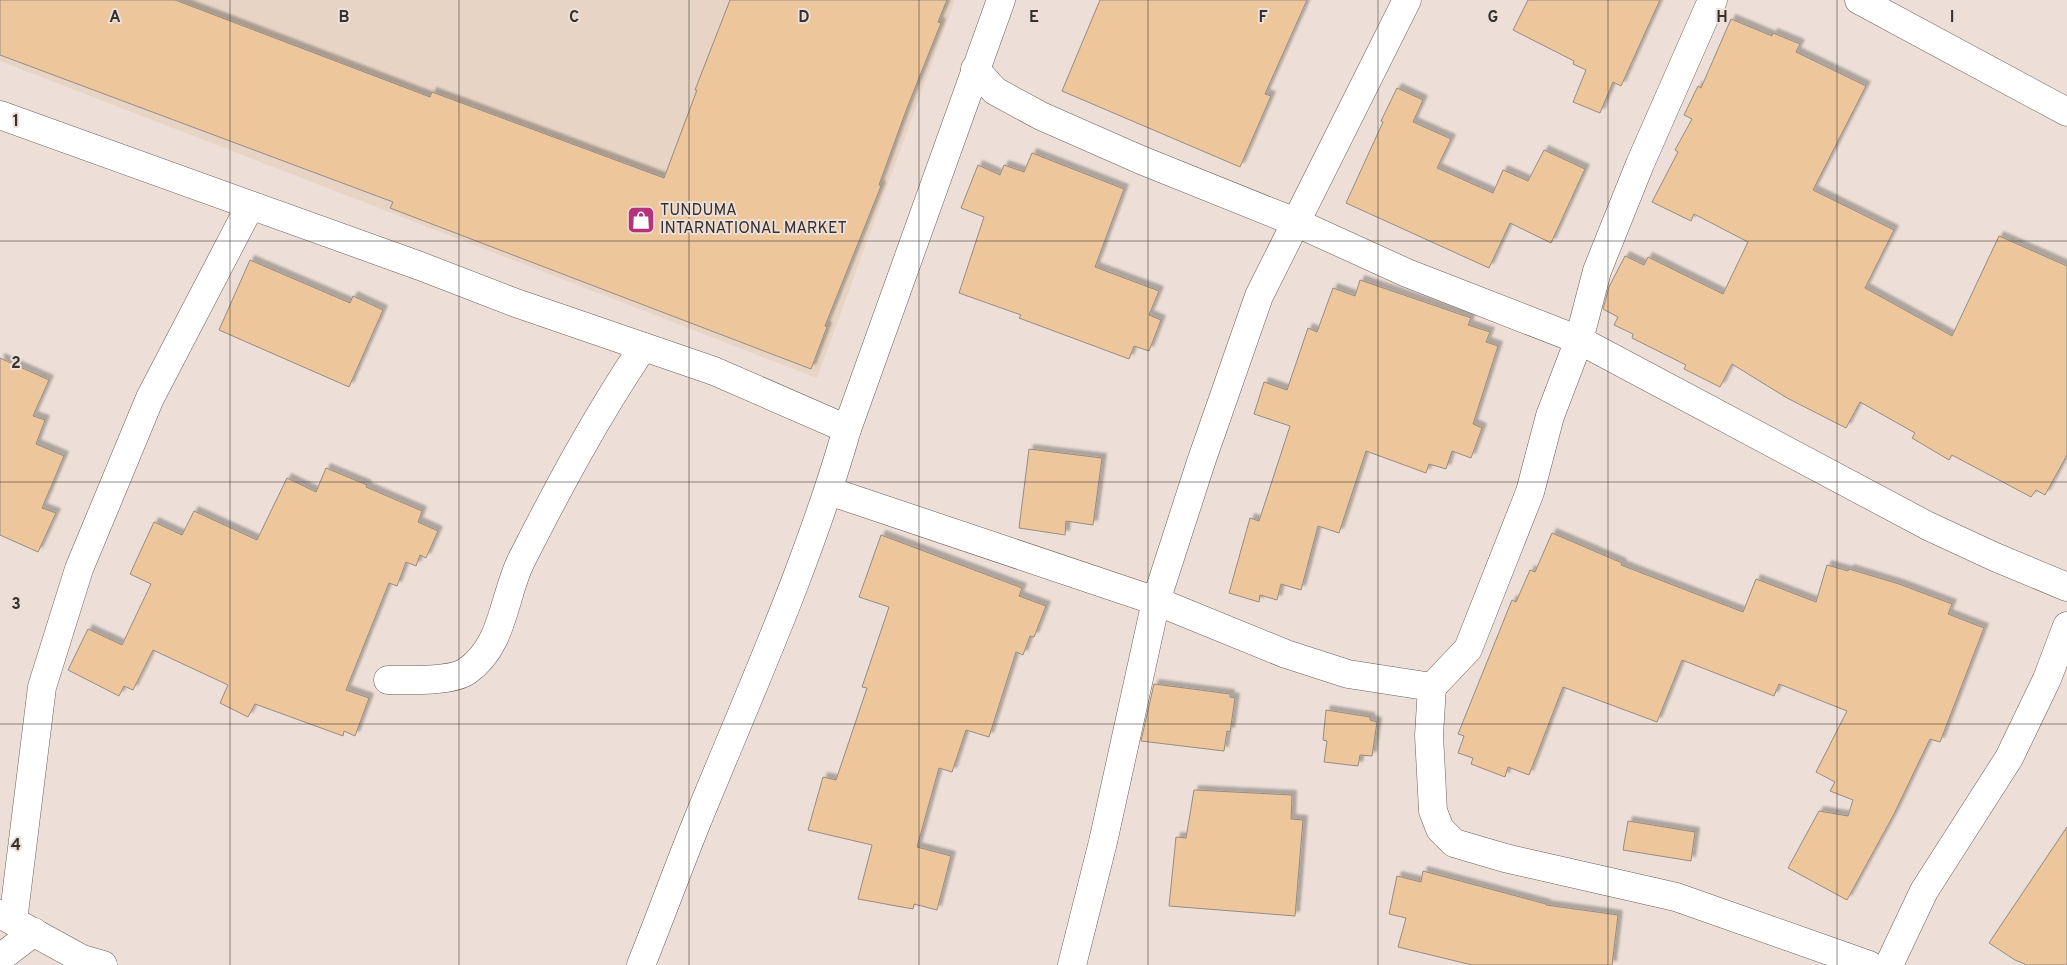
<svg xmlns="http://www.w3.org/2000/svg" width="2067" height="965" font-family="Overpass,sans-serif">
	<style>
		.commercial { fill: #e7d4c5 }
		.building { fill: #eec69c; stroke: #968c82; filter: url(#shadow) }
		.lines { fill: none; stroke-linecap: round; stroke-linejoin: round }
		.minor-casing { stroke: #6a5f58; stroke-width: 29 }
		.minor { stroke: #fff; stroke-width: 28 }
		.grid { fill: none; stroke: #36312e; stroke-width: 1; stroke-opacity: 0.55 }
		.labels { text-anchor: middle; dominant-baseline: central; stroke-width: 4; stroke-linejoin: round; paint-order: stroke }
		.poi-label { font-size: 16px; fill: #36312e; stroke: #eddfd7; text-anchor: start }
		.grid-label { font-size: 16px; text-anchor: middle; font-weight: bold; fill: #36312e; stroke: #eddfd7; stroke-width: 4; stroke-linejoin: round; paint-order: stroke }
	</style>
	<defs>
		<filter id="shadow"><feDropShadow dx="4.5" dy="-4.5" stdDeviation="1" flood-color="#0004"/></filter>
	</defs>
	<rect width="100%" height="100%" fill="#eddfd7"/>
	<!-- commercial -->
	<polygon class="commercial" points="0,0 955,0 817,378 0,61"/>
	<!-- building -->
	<g class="building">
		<polygon points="0,0 175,0 430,97 432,92 664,178 697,90 695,90 730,0 947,0 938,22 941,23 907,108 879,185 881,186 825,326 827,327 811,369 390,208 393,202 0,55"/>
		<polygon points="1100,0 1307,0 1265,94 1271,96 1240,167 1062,91"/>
		<polygon points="1528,0 1660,0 1621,86 1613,82 1600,113 1573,102 1586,70 1573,64 1574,61 1513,30"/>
		<polygon points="1731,19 1772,36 1773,33 1800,44 1796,52 1866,86 1813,190 1894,230 1865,288 1952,336 1999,236 2067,266 2067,455 2045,495 2036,490 2031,497 1952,455 1949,460 1912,438 1915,433 1860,402 1846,428 1787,398 1732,364 1720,387 1684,369 1686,365 1632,338 1633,334 1614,325 1618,317 1603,309 1609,287 1625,256 1644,265 1648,257 1723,294 1748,242 1694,214 1691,221 1652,202 1678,152 1675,150 1692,119 1684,115 1698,86 1701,88"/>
		<polygon points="1397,88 1423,100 1413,122 1451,139 1437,168 1493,193 1503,170 1528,181 1544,150 1585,169 1551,243 1510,223 1489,268 1346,203 1383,122 1381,121"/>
		<polygon points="1032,153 1124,189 1095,267 1159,291 1149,315 1161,320 1149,351 1134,346 1129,359 1019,318 1021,315 959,293 984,217 961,208 978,165 1000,175 1004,165 1024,172"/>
		<polygon points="250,260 350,303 353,296 383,310 349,387 219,330"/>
		<polygon points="1360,280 1471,318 1468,325 1490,332 1486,342 1498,346 1473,424 1482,428 1471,458 1452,451 1446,469 1429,464 1426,473 1366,451 1339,533 1318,526 1301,590 1281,584 1277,600 1260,595 1259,602 1229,593 1250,518 1259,521 1290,426 1254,414 1264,382 1287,390 1308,328 1317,332 1333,288 1355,296"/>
		<polygon points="0,358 49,380 33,416 45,420 36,444 64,456 42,508 56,513 38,552 0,535"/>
		<polygon points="1029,449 1102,458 1093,525 1066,521 1065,535 1019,528"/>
		<polygon points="326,468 367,485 366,487 422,511 418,522 438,531 426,558 420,555 416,566 406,562 397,586 389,583 346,690 369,698 355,736 344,731 343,736 255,704 248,717 220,703 228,685 153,650 133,690 124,686 119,696 68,670 88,629 122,645 151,584 130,574 154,522 182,535 194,511 257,540 287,478 316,492"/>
		<polygon points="1552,533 1622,563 1621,565 1743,612 1756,579 1816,602 1827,565 1848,571 1849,569 1899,584 1952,604 1948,614 1984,628 1940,742 1930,739 1893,816 1847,900 1788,868 1819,811 1848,816 1853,800 1830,791 1835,782 1816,772 1847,711 1779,684 1774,696 1682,660 1657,722 1563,687 1529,775 1508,767 1505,777 1471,764 1473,758 1458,753 1464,736 1458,734 1512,600 1516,602 1530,570 1535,572"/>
		<polygon points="881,535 1022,588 1019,596 1046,606 1034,637 1030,636 1023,655 1016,652 989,737 966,730 952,772 939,768 917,847 951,856 937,910 914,904 913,909 858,899 872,845 808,830 823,777 836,780 867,688 862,687 889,607 859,597"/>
		<polygon points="1154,684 1230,694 1230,697 1235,698 1230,732 1227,731 1224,751 1141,741"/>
		<polygon points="1326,710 1370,717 1370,720 1377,722 1372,756 1360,755 1358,766 1324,762 1327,741 1323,740"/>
		<polygon points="1194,790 1292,795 1291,819 1303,820 1295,916 1169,906 1176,837 1186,838"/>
		<polygon points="1628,821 1695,832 1691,861 1623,850"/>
		<polygon points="2067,827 2067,965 2027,965 2015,960 1989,943"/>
		<polygon points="1423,871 1546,904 1546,905 1618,915 1612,965 1472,965 1398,947 1406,918 1389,914 1397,876 1421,882"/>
	</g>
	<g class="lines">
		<!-- minor casing -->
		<g class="minor-casing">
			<g id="minor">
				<polyline points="1859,0 2067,112"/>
				<polyline points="975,69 995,91 1041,116 1141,160 1295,222 1407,273 1579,340 1928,526 1995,557 2067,587"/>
				<polyline points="0,115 420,266 516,303 714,371 847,429"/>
				<polyline points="829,491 1156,601 1286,654 1348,674 1432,687 1468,649 1530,492 1550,416 1579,340 1597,271 1640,164 1709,7 1713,0"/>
				<path d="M388,680C407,680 452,682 467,671C504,645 503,598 521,561C559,486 596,417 643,347"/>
				<polyline points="1432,687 1429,735 1433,811 1440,829 1454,843 1505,858 1676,897 1869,965"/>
				<polyline points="0,914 82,959 103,965"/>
				<polyline points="13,921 42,687 79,569 150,398 250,206"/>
				<polyline points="0,958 34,932"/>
				<path d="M641,965C660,918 677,871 696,824C749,694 808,565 847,429L1001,0"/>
				<polyline points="1072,965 1103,842 1156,601 1201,462 1259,296 1407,0"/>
				<polyline points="1889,965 1924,891 2009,758 2047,679 2067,626"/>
			</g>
		</g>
		<!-- minor -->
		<use href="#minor" class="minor"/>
	</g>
	<!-- grid -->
	<path class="grid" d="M230,0V965M459,0V965M689,0V965M919,0V965M1148,0V965M1378,0V965M1608,0V965M1837,0V965M0,241H2067M0,482H2067M0,724H2067"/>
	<!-- icons -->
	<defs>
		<g id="shop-square" transform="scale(1.4375)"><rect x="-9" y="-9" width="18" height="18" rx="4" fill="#b6337b" stroke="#eddfd7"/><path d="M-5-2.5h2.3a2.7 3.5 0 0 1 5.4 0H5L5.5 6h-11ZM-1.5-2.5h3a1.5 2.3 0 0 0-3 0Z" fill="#fff"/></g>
	</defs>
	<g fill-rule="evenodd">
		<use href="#shop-square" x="641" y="220"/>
	</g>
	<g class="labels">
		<!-- poi labels -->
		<g class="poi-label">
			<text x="660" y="211">TUNDUMA<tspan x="660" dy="18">INTARNATIONAL MARKET</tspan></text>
		</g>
	</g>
	<g class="grid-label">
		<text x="115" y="22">A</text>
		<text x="344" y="22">B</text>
		<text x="574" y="22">C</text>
		<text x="804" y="22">D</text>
		<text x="1034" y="22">E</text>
		<text x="1263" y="22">F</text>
		<text x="1493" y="22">G</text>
		<text x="1722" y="22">H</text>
		<text x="1952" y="22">I</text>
		<text x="16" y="126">1</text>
		<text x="16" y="368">2</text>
		<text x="16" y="609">3</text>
		<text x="16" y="850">4</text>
	</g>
</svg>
